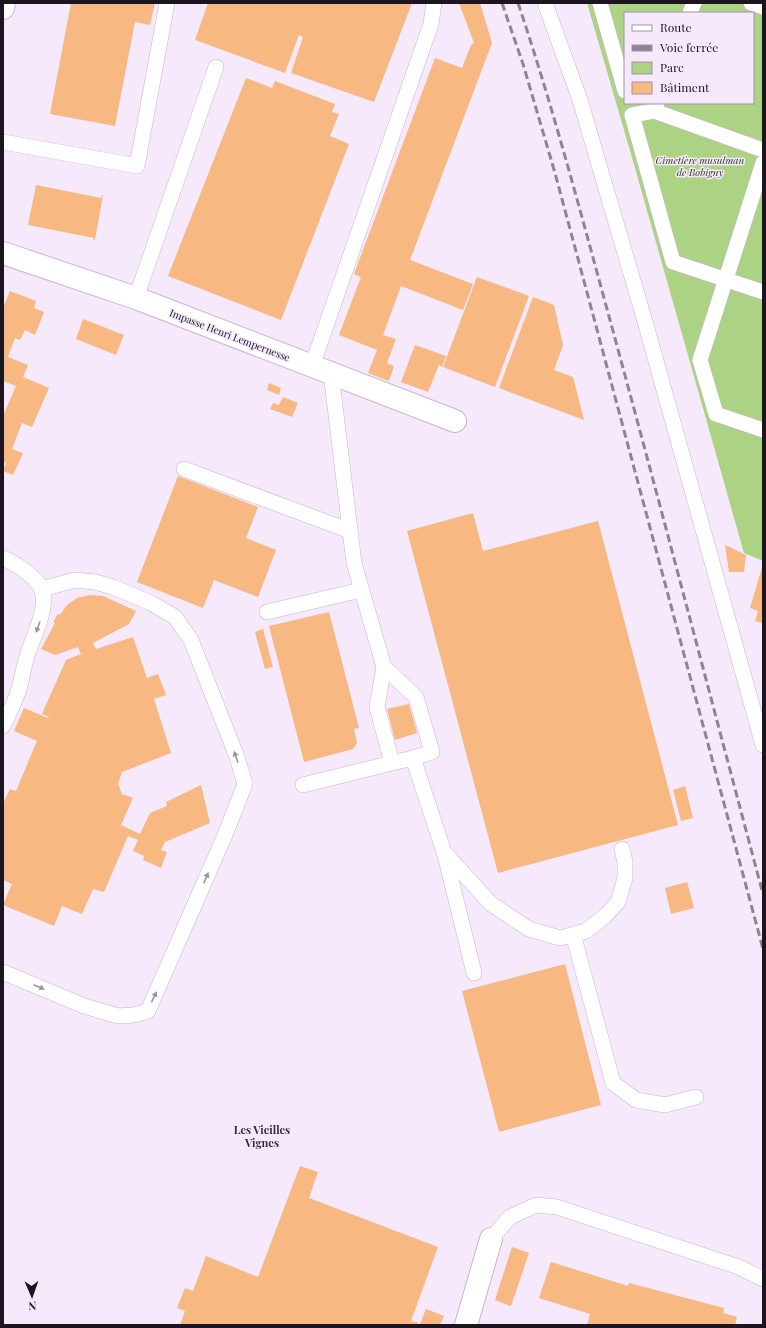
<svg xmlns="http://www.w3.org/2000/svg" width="766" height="1328" font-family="'Playfair Display',serif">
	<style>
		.green { fill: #acd284; fill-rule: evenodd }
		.building { fill: #f7b881 }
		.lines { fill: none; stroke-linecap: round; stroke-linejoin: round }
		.service-casing { stroke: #c9b4d2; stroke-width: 16 }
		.minor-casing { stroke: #c9b4d2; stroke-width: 24 }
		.service { stroke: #fff; stroke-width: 15 }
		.minor { stroke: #fff; stroke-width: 22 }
		.rail { stroke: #8f8493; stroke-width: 3; stroke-dasharray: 8 4; stroke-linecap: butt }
		.oneway { fill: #99959a }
		.labels { text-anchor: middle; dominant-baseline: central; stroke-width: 3; stroke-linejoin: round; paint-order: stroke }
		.park-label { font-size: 10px; font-style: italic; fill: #2c3d18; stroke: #f6e9fc }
		.street-label { font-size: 10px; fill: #1c141f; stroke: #f6e9fc }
		.neighbourhood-label { font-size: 11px; font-weight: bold; fill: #3a2941; stroke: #f6e9fc }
	</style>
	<rect width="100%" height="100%" fill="#f6e9fc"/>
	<!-- green -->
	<path class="green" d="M587,3H763V561L744,553L631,154ZM625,13H753V103H625Z"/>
	<!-- building -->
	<g class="building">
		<polygon points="71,3 155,3 150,25 135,22 115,126 50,114"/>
		<polygon points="208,3 412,3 374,102 291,73 303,37 299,35 285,73 195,40"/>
		<polygon points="459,3 480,3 492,43 410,260 473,284 463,310 401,286 383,335 396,339 387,363 394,366 389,381 368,373 377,350 339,335 361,277 354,274 435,58 462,68 471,45 474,43"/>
		<polygon points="246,78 272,88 275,81 335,104 332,112 339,114 330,136 349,144 281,320 168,276"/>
		<polygon points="36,185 101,198 102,195 103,195 95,240 93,240 94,238 28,225"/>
		<polygon points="477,277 529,296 495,387 443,367"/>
		<polygon points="10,291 36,301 34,308 44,312 35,335 25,330 20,340 15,338 8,357 28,365 23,377 49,388 32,427 22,423 12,449 23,453 13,475 3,471 6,463 3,462 3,416 16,386 3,381 3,308"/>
		<polygon points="533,297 554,305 563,345 554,370 573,377 584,420 499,388"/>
		<polygon points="83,319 124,335 116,355 76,339"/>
		<polygon points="415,345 446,356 442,367 439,365 428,392 401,382"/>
		<polygon points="269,383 281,388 279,395 267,390"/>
		<polygon points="283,397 298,403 292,417 270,409 273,403 279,405"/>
		<polygon points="178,476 258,507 246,538 276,550 258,597 214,580 203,608 137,582"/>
		<polygon points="473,513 483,551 598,521 678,825 498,873 407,531"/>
		<polygon points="725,545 746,555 744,572 729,572"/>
		<polygon points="763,564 763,623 755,621 758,611 750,608"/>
		<polygon points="90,595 103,596 136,611 129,624 93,643 96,649 133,637 147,678 158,674 166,695 154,699 171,753 122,772 118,784 122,794 133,798 121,825 140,834 150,813 167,806 166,802 201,785 210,823 165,842 161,850 167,852 161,868 143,860 144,856 133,851 138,840 128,836 104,892 93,889 82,914 62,906 54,926 3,905 12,884 3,880 3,804 10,789 16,791 37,741 14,731 24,708 48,718 49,717 42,714 66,660 81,654 78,647 55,655 41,649 55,623 53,622 58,614 60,615 67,605 77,598"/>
		<polygon points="329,612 359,728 354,729 357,743 353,749 304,762 269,626"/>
		<polygon points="263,629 273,667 265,669 255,632"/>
		<polygon points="409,704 417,733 395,740 387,709"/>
		<polygon points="685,786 693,818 681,821 673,790"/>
		<polygon points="687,882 694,908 671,914 665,888"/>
		<polygon points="565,964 601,1105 499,1132 462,991"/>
		<polygon points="300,1166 318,1172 309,1198 438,1247 411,1321 418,1323 418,1325 180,1325 185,1311 177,1308 185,1288 193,1291 206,1256 258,1277"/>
		<polygon points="512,1247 529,1253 511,1306 495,1300"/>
		<polygon points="551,1262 628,1286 629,1283 724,1308 723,1313 737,1317 735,1325 587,1325 590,1314 539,1298"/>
		<polygon points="426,1309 444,1316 440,1325 420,1324"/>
	</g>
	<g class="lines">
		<!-- service casing -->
		<g class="service-casing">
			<g id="service">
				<polyline points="545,3 580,100 644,318 763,745"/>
				<polyline points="600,3 625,91"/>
				<polyline points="751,3 763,7"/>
				<polyline points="690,13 694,3"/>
				<polyline points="657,103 654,111 632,115 673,262 763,292"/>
				<polyline points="654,111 763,150"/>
				<polyline points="3,142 137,166 167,3"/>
				<polyline points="763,163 700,360 716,414 763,430"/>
				<polyline points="136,298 216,67"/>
				<polyline points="312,366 431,24 434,3"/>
				<polyline points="331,373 354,563 384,667 377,707 392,763 413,758 444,852 491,904 529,929 560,938 586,931 605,916 618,902 625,878 625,862 622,849"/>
				<polyline points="184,469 350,531"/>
				<path d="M3,558C15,563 35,576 41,588C50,606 32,639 27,656C23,668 22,681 18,692C14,704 8,715 3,726"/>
				<polyline points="267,612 361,590"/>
				<polyline points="384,667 416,697 432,752 413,758"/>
				<polyline points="303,785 392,763"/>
				<polyline points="445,855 474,973"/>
				<polyline points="573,934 613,1083 636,1100 665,1105 696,1097"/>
				<polyline points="3,972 84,1006 118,1016 134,1015 148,1011 225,835 245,784 237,757 191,640 175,617 151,603 113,587 95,582 75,580 42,589"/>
				<polyline points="491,1239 510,1217 536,1205 557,1207 739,1267 763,1279"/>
			</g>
		</g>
		<!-- minor casing -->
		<g class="minor-casing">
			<g id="minor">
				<polyline points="3,8 4,3"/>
				<polyline points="3,253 136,298 455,421"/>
				<polyline points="466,1325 491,1239"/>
			</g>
		</g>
		<!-- service -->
		<use href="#service" class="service"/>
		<!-- minor -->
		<use href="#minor" class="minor"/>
		<!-- rail -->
		<g class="rail">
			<polyline points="502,3 523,64 555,173 763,949"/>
			<path d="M518,3C553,107 581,214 610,320C662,511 712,703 763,894"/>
		</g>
	</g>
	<!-- one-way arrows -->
	<defs><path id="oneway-solid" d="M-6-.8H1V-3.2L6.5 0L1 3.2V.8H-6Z"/></defs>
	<g class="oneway">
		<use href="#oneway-solid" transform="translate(38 627) rotate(110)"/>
		<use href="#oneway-solid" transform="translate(236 757) rotate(-109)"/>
		<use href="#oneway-solid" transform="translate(206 878) rotate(-67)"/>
		<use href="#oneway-solid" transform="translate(39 987) rotate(23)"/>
		<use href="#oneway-solid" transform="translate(154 997) rotate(-64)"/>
	</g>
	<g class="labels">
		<!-- park labels -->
		<g class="park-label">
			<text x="700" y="160">Cimetière musulman<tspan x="700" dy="12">de Bobigny</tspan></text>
		</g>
		<!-- street labels -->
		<g class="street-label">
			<text transform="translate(230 335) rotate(21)">Impasse Henri Lempernesse</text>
		</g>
		<!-- neighbourhood labels -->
		<g class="neighbourhood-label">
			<text x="262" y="1129">Les Vieilles<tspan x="262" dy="13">Vignes</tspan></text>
		</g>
	</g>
	<!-- border -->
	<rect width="766" height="1328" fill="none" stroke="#1c141f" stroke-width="8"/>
	<!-- legend -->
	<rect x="624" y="12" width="130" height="92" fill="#f6e9fc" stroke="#9f94a4"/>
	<rect x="632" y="25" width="20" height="6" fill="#ffffff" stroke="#9f94a4"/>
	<text x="660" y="32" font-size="12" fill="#1c141f">Route</text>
	<rect x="632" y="45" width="20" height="6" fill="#8f8493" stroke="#9f94a4"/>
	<text x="660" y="52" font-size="12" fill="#1c141f">Voie ferrée</text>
	<rect x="632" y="62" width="20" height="12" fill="#acd284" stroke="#9f94a4"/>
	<text x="660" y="72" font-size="12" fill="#1c141f">Parc</text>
	<rect x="632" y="82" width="20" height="12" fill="#f7b881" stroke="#9f94a4"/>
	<text x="660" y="92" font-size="12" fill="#1c141f">Bâtiment</text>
	<!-- north arrow -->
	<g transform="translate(32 1296) rotate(178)" stroke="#f6e9fc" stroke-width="3" paint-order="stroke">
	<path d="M0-3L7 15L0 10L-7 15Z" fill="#1c141f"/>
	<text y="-6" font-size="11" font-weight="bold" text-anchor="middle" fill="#1c141f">N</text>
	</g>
</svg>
